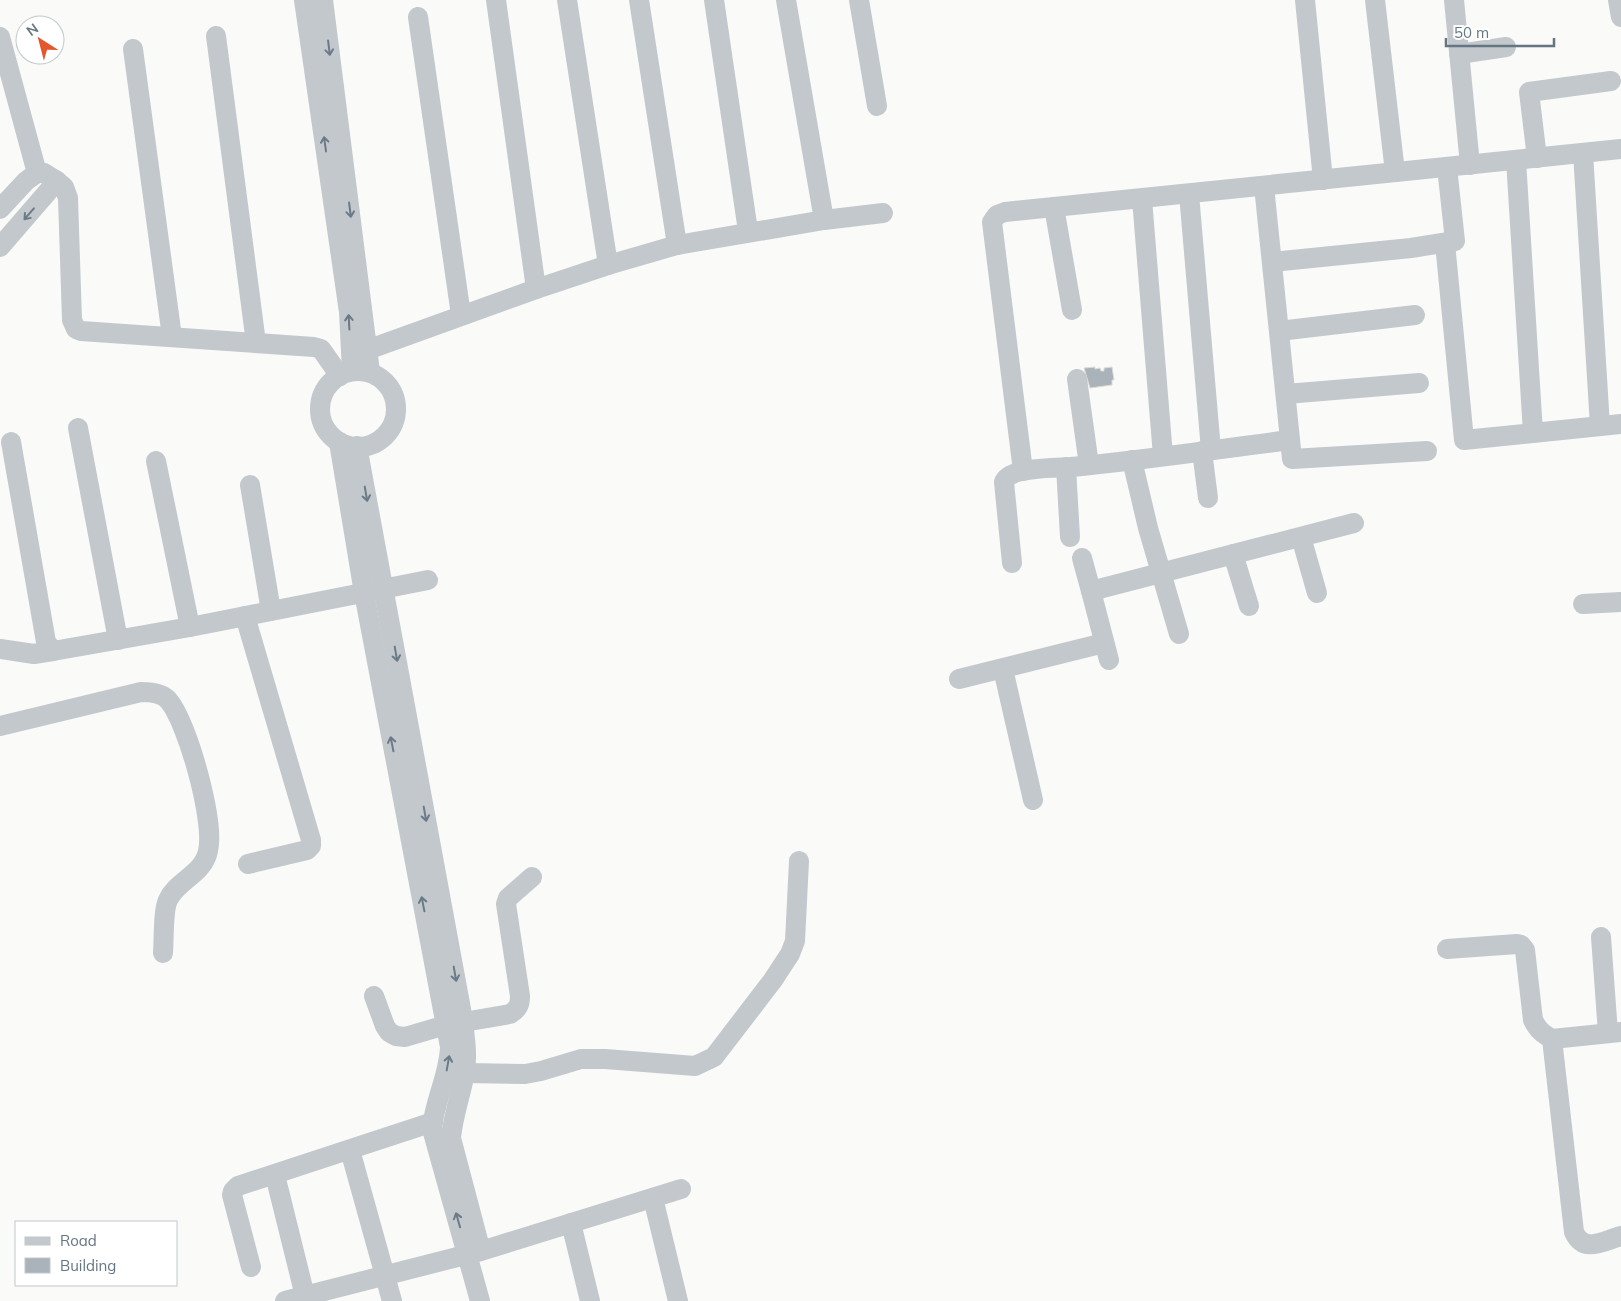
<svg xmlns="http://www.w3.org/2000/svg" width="1621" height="1301" font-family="Mulish,sans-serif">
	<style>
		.building { fill: #aab3b9; stroke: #dcdcda }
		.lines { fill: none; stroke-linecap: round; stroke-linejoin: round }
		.minor { stroke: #c3c8cc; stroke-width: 20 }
		.oneway { stroke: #6a7a87 }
	</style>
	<rect width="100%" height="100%" fill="#fafaf8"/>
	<!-- building -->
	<polygon class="building" points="1095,367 1095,369 1100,368 1101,371 1104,371 1104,368 1112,367 1114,380 1112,380 1112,385 1090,388 1084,368"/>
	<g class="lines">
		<!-- minor -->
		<g class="minor">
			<polyline points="304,0 349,312 352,371"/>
			<polyline points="323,0 370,372"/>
			<polyline points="496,0 536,289"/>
			<polyline points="567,0 608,265"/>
			<polyline points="639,0 677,245"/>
			<polyline points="714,0 748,231"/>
			<polyline points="786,0 824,220"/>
			<polyline points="859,0 877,106"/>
			<polyline points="1305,0 1323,180"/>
			<polyline points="1375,0 1395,172"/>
			<polyline points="1454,0 1470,165"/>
			<polyline points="1618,0 1621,17"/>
			<polyline points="418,17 461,315"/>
			<polyline points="216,36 256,343"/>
			<polyline points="0,37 37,173"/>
			<polyline points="133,49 172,337"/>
			<polyline points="1459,54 1506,47"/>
			<polyline points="1583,153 1600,426"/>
			<polyline points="1537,158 1529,92 1611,81"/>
			<polyline points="1516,160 1533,433"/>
			<polyline points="1264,186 1292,459 1427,451"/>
			<polyline points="1189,194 1211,450"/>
			<polyline points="1142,199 1163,456"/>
			<polyline points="1054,207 1072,310"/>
			<polyline points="0,209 26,181 37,173 44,173 57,181 64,187 68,198 72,320 76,329 81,331 314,347 321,349 340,376"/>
			<polyline points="1445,243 1464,440 1621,424"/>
			<polyline points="0,247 57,181"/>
			<polyline points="1272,262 1411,248 1455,241 1447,167"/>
			<polyline points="1279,331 1415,315"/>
			<polyline points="367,350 536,289 608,265 677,245 824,220 883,213"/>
			<circle cx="358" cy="409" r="38"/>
			<polyline points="1077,379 1089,465"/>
			<polyline points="1286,394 1419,383"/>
			<polyline points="78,428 118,640"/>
			<polyline points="11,442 46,642 53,651 190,627 428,580"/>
			<path d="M339,442L364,593L450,1047C449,1076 434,1101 432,1129L480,1301"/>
			<path d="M357,446L461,1009C464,1031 468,1051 465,1072C461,1095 453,1115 451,1138L479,1244"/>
			<polyline points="1202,451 1208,498"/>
			<polyline points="1132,460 1148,528 1179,634"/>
			<polyline points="156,461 190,627"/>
			<polyline points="1066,467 1070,537"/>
			<polyline points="1023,471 992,222 997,215 1005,212 1621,149"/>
			<polyline points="250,485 271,611"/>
			<polyline points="1301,537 1317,593"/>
			<polyline points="1233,554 1249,606"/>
			<polyline points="1082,558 1091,591"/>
			<path d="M1012,563L1004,482C1010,467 1056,468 1071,467C1145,460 1218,449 1290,440"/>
			<polyline points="1583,604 1621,602"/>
			<polyline points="245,616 311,840 311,846 307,850 248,864"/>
			<polyline points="0,649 34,654 53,651"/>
			<polyline points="1109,660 1091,591 1354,523"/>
			<polyline points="1003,669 1033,800"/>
			<polyline points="959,679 1104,643"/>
			<path d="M0,726L141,692C151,692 163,693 169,701C188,724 215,822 208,851C203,875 177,880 168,900C163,910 164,940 163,953"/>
			<polyline points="1601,937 1608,1033"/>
			<path d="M1447,949L1517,944L1521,945L1525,950L1533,1020C1538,1030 1543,1034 1552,1039L1621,1032"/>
			<path d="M374,996L385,1026L389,1032L396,1036L405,1037L446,1025L510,1014C518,1009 520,1005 520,996L506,904L508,898L532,877"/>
			<path d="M1552,1039L1574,1232C1584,1254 1603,1241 1621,1236"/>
			<polyline points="465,1073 525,1074 541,1071 581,1059 605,1059 695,1066 714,1057 773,980 790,954 795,941 799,861"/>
			<polyline points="350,1150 392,1301"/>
			<polyline points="275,1175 305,1296"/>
			<polyline points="653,1198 678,1301"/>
			<polyline points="571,1223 590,1301"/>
			<polyline points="251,1267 232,1195 233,1191 238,1186 433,1122"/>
			<polyline points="285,1301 481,1251 681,1189"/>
		</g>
	</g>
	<!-- one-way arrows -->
	<defs><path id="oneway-shaft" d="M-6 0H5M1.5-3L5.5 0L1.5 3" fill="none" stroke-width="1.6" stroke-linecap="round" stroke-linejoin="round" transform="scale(1.25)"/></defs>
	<g class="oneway">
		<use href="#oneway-shaft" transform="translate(329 48) rotate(83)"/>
		<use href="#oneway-shaft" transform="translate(325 144) rotate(-98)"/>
		<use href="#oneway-shaft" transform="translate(350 210) rotate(83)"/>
		<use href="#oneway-shaft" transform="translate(29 214) rotate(131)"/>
		<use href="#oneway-shaft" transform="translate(349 322) rotate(-93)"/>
		<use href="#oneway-shaft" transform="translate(366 494) rotate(80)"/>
		<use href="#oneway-shaft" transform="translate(396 654) rotate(80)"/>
		<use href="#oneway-shaft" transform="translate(392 744) rotate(-101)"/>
		<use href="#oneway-shaft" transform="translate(425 814) rotate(80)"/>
		<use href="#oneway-shaft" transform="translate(423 904) rotate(-101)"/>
		<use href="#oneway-shaft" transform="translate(455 974) rotate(80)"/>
		<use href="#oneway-shaft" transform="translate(448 1063) rotate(-80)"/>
		<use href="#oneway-shaft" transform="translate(458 1220) rotate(-106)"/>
	</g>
	<!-- legend -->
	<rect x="15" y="1221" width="162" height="65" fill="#ffffff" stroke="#c1c8cd"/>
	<rect x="25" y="1237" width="25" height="8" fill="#c3c8cc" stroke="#c1c8cd"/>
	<text x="60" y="1246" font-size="15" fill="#657683">Road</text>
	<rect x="25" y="1258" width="25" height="15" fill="#aab3b9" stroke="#c1c8cd"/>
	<text x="60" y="1271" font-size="15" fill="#657683">Building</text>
	<!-- north arrow -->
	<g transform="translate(40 40) rotate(324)"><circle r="24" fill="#ffffff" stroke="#c1c8cd"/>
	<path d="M0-4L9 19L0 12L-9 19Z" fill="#e4572e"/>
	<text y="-8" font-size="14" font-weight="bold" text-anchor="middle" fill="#657683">N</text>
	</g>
	<!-- scale -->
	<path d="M1446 38v8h108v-8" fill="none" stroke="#657683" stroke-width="2.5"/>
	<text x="1454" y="38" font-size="15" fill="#657683" stroke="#ffffff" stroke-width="4" paint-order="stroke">50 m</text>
</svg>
